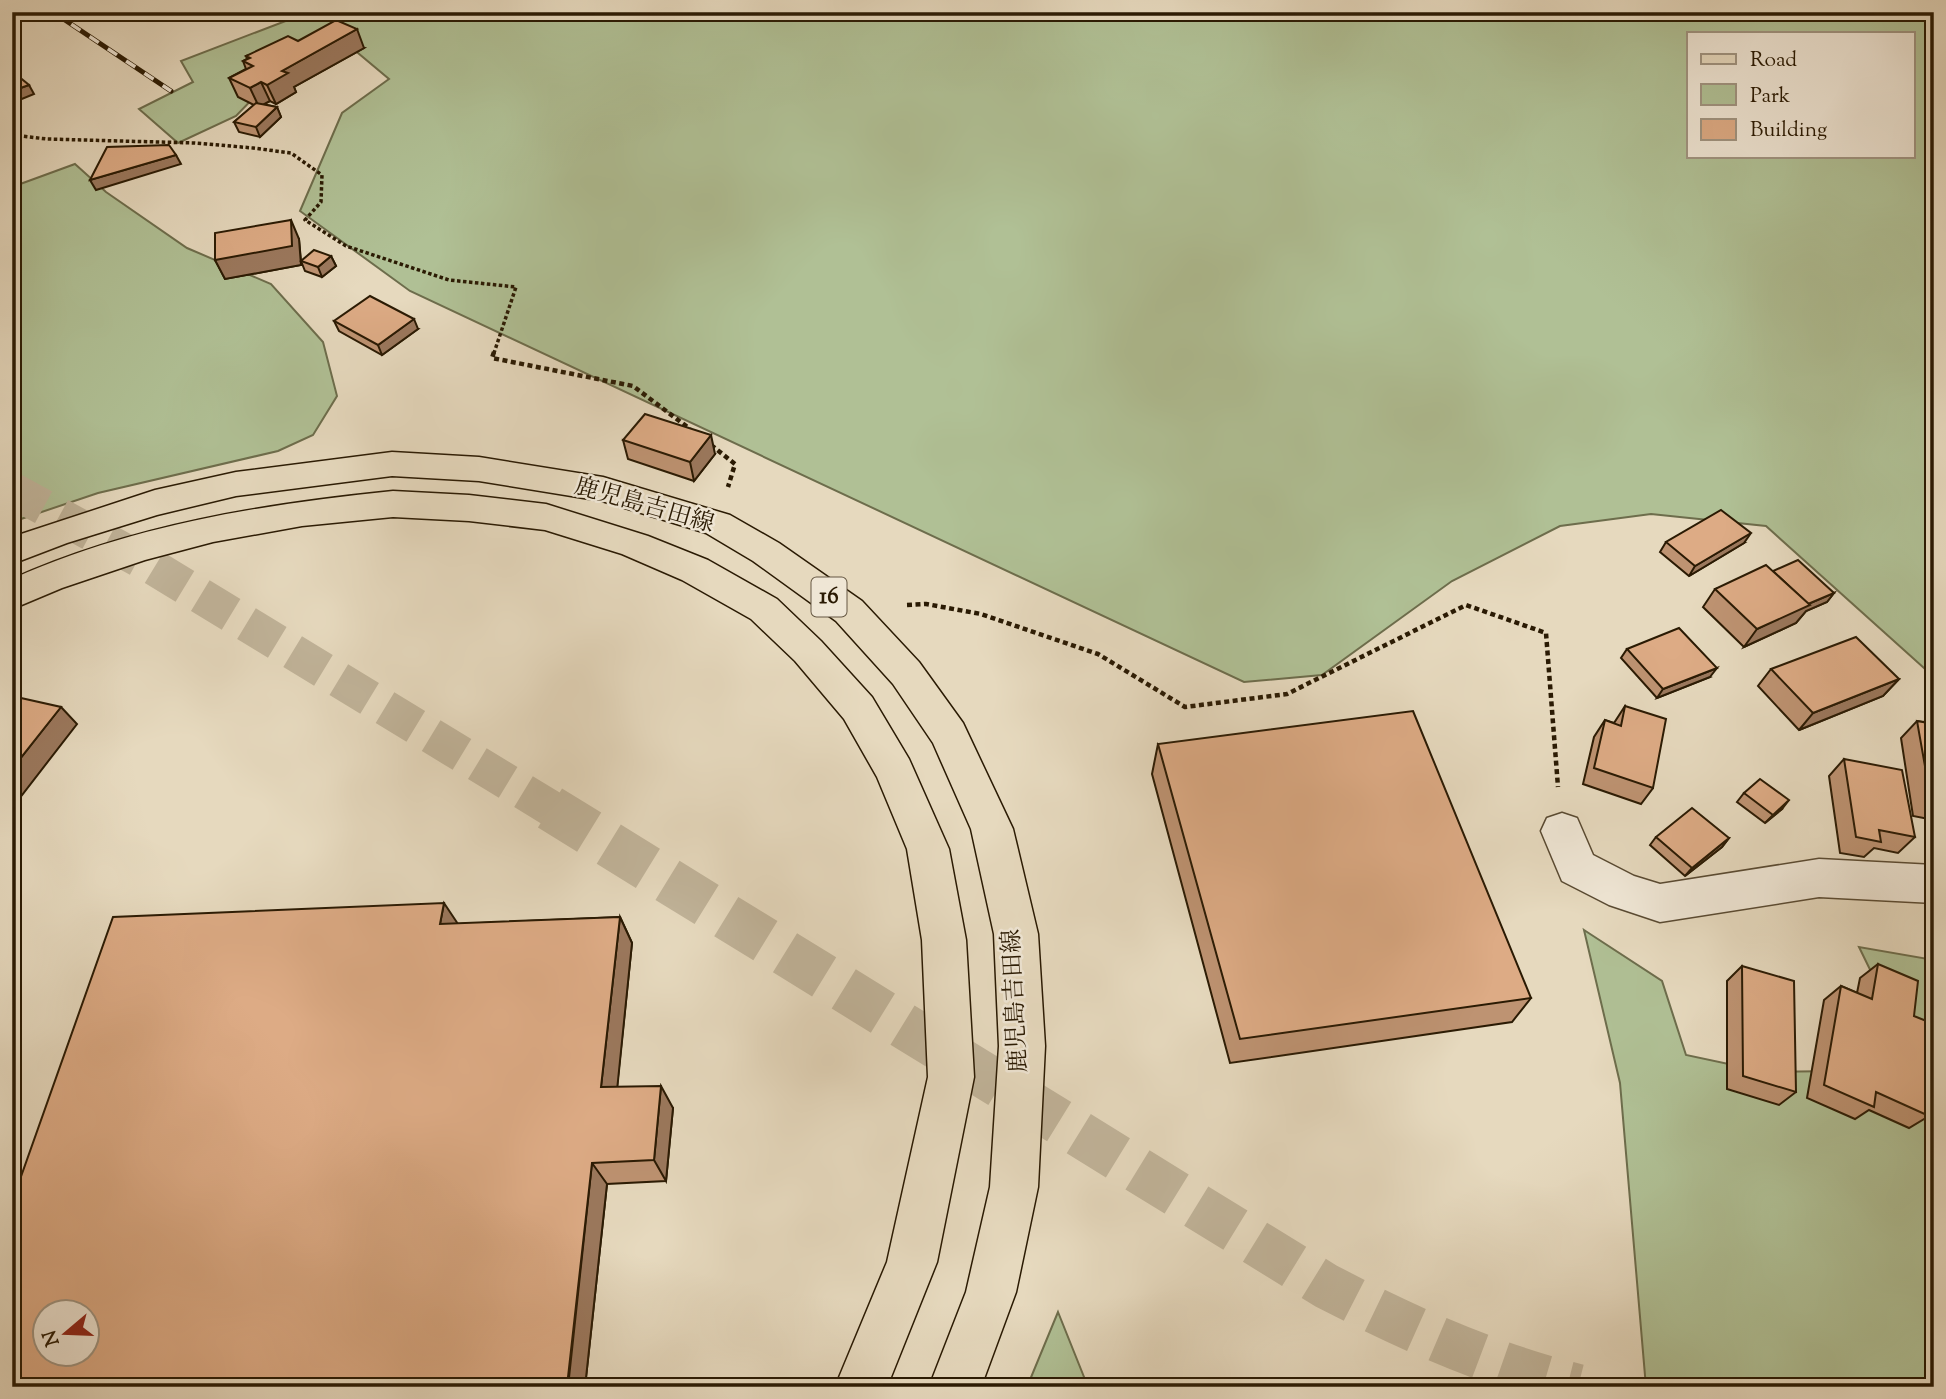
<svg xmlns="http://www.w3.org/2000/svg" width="1946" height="1399" font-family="'Sorts Mill Goudy','Noto Serif JP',serif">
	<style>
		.green { fill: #b0c095; stroke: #6d6d4c; stroke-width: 2; fill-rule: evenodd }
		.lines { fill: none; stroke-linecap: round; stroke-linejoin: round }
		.highway-tunnel-far1 { stroke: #c0b399; stroke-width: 36; stroke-dasharray: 36 18; stroke-linecap: butt }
		.highway-tunnel { stroke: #c0b399; stroke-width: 46; stroke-dasharray: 46 23; stroke-linecap: butt }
		.minor-casing { stroke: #594a32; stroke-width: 3 }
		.major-casing { stroke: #2a1a03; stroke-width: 3 }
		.path-far1 { stroke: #2a1a03; stroke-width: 3.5; stroke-dasharray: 3.5 2.5; stroke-linecap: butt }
		.path { stroke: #2a1a03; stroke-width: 4.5; stroke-dasharray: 5 3.5; stroke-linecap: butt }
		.minor { fill: #efe6d5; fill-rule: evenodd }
		.major { fill: #e6d9be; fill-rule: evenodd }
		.rail-casing { stroke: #2a1a03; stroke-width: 5 }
		.rail { stroke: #efe6d5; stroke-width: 3.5; stroke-dasharray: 11; stroke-linecap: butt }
		.wall { fill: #be9372; stroke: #2a1a03; stroke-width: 2 }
		.shaded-wall { fill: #9b785d; stroke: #2a1a03; stroke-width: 2 }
		.building { fill: #ddab85; stroke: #2a1a03; stroke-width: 2; fill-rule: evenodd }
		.labels { text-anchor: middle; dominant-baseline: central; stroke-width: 5; stroke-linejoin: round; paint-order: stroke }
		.shield { fill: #efe6d5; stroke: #655742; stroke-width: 2 }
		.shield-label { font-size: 23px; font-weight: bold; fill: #2a1a03 }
		.street-label { font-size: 24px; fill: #2a1a03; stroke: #efe6d5 }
	</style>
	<rect width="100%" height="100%" fill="#e6d9be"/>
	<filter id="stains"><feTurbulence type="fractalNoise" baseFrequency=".00286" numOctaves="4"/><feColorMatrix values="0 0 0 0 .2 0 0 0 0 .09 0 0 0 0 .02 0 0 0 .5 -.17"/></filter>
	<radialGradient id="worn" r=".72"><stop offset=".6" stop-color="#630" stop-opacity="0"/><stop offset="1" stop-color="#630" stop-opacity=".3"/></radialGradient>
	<!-- green -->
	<g class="green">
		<path d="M309,12H1934V677L1766,526L1651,514L1560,526L1452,581L1322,675L1244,682L410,291L300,211L342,113L389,79L346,43L262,89L236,116L178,143L139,109L193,82L181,61ZM1689,33H1913V156H1689Z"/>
		<polygon points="75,164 106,192 187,248 271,284 323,342 337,396 313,435 278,451 98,493 12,522 12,187"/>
		<polygon points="1584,930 1662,981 1686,1055 1766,1072 1919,1070 1859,947 1934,960 1934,1387 1646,1387 1620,1083"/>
		<polygon points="1058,1312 1088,1387 1027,1387"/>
	</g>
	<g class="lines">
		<!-- highway-tunnel-far1 -->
		<polyline class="highway-tunnel-far1" points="12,490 148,564 552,809"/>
		<!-- highway-tunnel -->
		<path class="highway-tunnel" d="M550,808L1326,1286C1407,1328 1489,1365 1578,1387"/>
		<!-- minor casing -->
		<g class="minor-casing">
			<polygon id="minor" points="1562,813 1577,818 1593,855 1634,876 1660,884 1819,859 1934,865 1934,903 1819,897 1660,922 1609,905 1562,881 1541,831 1547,818"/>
		</g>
		<!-- major casing -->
		<g class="major-casing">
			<g id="major">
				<polygon points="392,452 479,457 603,477 730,515 779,543 862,601 919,662 963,723 1013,829 1038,934 1045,1046 1038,1187 1016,1292 981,1387 929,1387 966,1292 990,1187 999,1046 994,934 971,829 933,743 893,684 836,621 753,561 706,533 602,501 479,481 392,476 236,496 157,515 67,543 12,564 12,537 155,490 236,472"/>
				<path d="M393,491L469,495L546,504L648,536L708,560L777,599L821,641L872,697L909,759L949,849L966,940L974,1077L937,1262L887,1387H835L887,1262L928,1077L922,940L907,849L877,777L844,719L795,661L751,619L682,580L622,554L545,530L469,521L393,517L302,526L213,542L145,560L62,588L12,609V579C132,525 264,504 393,491Z"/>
			</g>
		</g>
		<!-- path-far1 -->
		<polyline class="path-far1" points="12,135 47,139 195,143 253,148 291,153 322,175 321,202 305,220 346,246 449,280 516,287 494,353"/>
		<!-- path -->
		<g class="path">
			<polyline points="494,352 492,358 633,386 690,429"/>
			<polyline points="711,445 735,464 728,487"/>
			<polyline points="907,605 926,604 981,614 1098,654 1185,707 1287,694 1466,605 1546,633 1558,787"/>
		</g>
		<!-- minor -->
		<use href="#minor" class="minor"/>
		<!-- major -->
		<use href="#major" class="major"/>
		<!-- rail casing -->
		<g class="rail-casing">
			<polyline id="rail" points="53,12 171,91"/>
		</g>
		<!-- rail -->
		<use href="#rail" class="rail"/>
	</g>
	<!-- wall -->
	<g class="wall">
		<polygon points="298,41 364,48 294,87 296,92 276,104 270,101 263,104 277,107 281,117 260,137 239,132 234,122 254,105 238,97 229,78 246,69 243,61 247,59 246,56"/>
		<polygon points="299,239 301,261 331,256 336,266 322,277 305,271 301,261 301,265 225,279 215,260"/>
		<polygon points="334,321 418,329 382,355 339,331"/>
		<polygon points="623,440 715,454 694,481 628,459"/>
		<polygon points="1666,542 1744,543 1689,576 1660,552"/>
		<polygon points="1773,571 1834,593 1827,602 1806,611 1796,623 1744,647 1703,607 1715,589"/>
		<polygon points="1627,649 1710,677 1657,698 1621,658"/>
		<polygon points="1771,669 1899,679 1883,696 1799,730 1758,686"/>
		<polygon points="1625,706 1653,788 1641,804 1583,784 1594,737 1605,720 1614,723"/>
		<polygon points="1933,713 1934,713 1934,820 1913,816 1901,738 1917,721 1924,722"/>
		<polygon points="1158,744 1531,998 1512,1022 1230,1063 1152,774"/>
		<polygon points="1844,759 1915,837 1898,853 1874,848 1864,857 1840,853 1829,776"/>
		<polygon points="1744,793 1782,809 1765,823 1737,802"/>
		<polygon points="1656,837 1729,838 1722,847 1685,876 1650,845"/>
		<polygon points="620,917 632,943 617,1087 673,1108 666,1181 607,1184 585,1387 12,1387 458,924"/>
		<polygon points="1878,964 1914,1016 1929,1116 1909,1128 1869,1110 1855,1119 1807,1098 1824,1000 1841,986 1857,993 1860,978"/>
		<polygon points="1742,966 1796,1092 1779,1105 1727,1089 1727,981"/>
	</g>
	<!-- shaded-wall -->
	<g class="shaded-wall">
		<polygon points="357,29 364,48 294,87 296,92 276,104 267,85 282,71"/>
		<polygon points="261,82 270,101 259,107 250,88"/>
		<polygon points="29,85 34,94 12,103 12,91"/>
		<polygon points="277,107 281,117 260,137 256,127"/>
		<polygon points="176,155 181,164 96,190 90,180"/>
		<polygon points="291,220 299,239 301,265 225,279 215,260"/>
		<polygon points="331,256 336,266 322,277 318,267"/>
		<polygon points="414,319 418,329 382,355 378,345"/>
		<polygon points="711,435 715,454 694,481 690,462"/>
		<polygon points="1751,533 1744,543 1689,576 1695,566"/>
		<polygon points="1834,593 1827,602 1806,611 1796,623 1744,647 1757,629 1808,604"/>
		<polygon points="1717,668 1710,677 1657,698 1663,689"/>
		<polygon points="1899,679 1883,696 1799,730 1813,713"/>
		<polygon points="61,707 77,724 12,808 12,769"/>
		<polygon points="1789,800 1782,809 1765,823 1773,815"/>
		<polygon points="1729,838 1722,847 1685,876 1692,868"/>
		<polygon points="444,903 462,930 440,924"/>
		<polygon points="620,917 632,943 615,1110 601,1087"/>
		<polygon points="661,1086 673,1108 666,1181 654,1160"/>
		<polygon points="592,1163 607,1184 585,1387 568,1387"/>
		<polygon points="350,1380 362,1387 349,1387"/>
	</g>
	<!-- building -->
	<g class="building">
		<polygon points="336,20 357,29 282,71 288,73 267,85 261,82 250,88 229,78 253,66 243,61 250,58 246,56 288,36 298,41"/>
		<polygon points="12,71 29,85 12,91"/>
		<polygon points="256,103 277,107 256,127 234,122"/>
		<polygon points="169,145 176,155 90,180 107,147"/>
		<polygon points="291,220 292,246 215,260 215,233"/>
		<polygon points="314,250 331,256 318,267 301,261"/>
		<polygon points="370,296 414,319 378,345 334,321"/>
		<polygon points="645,414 711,435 690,462 623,440"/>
		<polygon points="1721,510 1751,533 1695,566 1666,542"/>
		<polygon points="1798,560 1834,593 1808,604 1773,571"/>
		<polygon points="1766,565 1810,605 1757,629 1715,589"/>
		<polygon points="1679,628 1717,668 1663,689 1627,649"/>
		<polygon points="1856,637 1899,679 1813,713 1771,669"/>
		<polygon points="12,696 61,707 12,769"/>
		<polygon points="1625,706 1666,719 1653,788 1594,768 1605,720 1621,726"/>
		<polygon points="1413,711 1531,998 1240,1039 1158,744"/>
		<polygon points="1917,721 1934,724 1934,800 1931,800"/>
		<polygon points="1844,759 1902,770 1915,837 1879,830 1881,842 1856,837"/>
		<polygon points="1760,779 1789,800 1773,815 1744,793"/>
		<polygon points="1692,808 1729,838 1692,868 1656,837"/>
		<path d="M444,903L440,924L620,917L601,1087L661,1086L654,1160L592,1163L567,1386L389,1387L391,1379L350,1380L349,1387H12V1202L113,917ZM46,1312H88V1354H46Z"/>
		<polygon points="1878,964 1918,981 1914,1016 1934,1024 1934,1074 1929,1116 1876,1092 1874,1107 1824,1085 1841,986 1872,999"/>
		<polygon points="1742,966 1794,981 1796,1092 1743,1076"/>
	</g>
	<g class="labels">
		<!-- shield labels -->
		<rect class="shield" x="811.5" y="577.5" width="35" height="39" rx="5"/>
		<g class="shield-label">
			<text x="829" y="597">16</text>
		</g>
		<!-- street labels -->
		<g class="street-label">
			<text transform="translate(644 506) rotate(16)">鹿児島吉田線</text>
			<text transform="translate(1016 1001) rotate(-93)">鹿児島吉田線</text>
		</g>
	</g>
	<!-- margin -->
	<rect width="1946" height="1399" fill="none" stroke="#e6d9be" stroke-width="42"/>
	<rect x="14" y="14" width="1918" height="1371" fill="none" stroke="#2a1a03" stroke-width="3.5"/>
	<rect x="21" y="21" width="1904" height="1357" fill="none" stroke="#2a1a03" stroke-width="2"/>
	<!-- legend -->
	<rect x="1687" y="32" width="228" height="126" fill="#efe6d5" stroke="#a09481" stroke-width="2"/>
	<rect x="1701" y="54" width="35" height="10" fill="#e6d9be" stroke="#a09481" stroke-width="2"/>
	<text x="1750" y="66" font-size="21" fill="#2a1a03">Road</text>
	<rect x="1701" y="84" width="35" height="21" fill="#b0c095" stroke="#a09481" stroke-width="2"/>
	<text x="1750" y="102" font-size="21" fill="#2a1a03">Park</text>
	<rect x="1701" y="119" width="35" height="21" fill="#ddab85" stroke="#a09481" stroke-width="2"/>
	<text x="1750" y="136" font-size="21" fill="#2a1a03">Building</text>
	<!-- north arrow -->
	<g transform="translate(66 1333) rotate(251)"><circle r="33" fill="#efe6d5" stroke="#a09481" stroke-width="2"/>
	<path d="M0-5L12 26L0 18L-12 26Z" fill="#8f2418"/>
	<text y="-10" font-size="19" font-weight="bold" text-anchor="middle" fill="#2a1a03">N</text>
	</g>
	<rect width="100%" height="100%" filter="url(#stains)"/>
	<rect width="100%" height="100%" fill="url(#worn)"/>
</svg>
